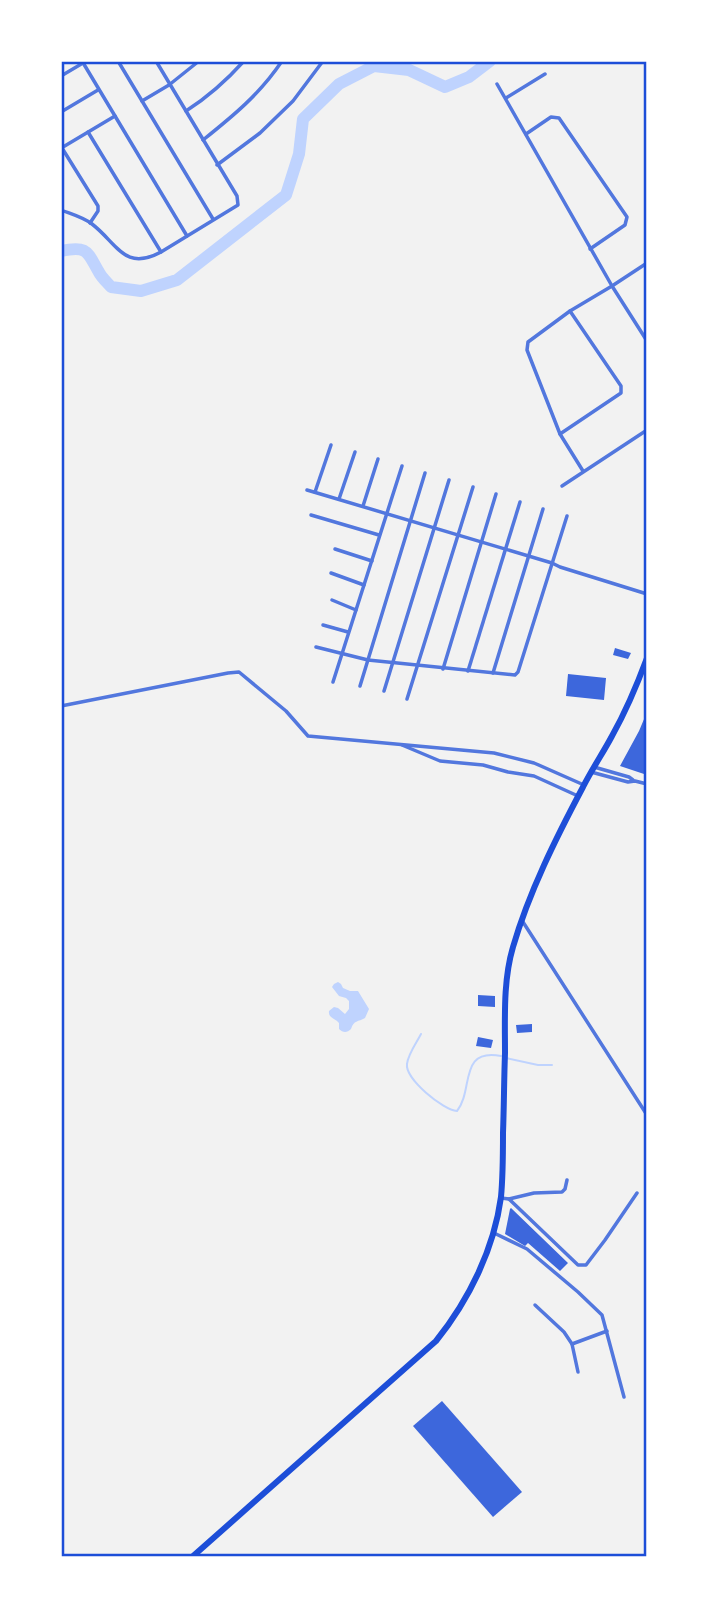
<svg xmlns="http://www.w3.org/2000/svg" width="708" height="1618" font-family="'Playfair Display',serif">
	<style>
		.water { fill: #bfd3fe }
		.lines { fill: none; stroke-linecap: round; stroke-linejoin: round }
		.stream { stroke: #bfd3fe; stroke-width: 2 }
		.river { stroke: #bfd3fe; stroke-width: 12 }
		.building { fill: #3d67dc }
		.minor { stroke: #5277de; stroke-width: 3.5 }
		.primary { stroke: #1d4ed8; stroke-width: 6 }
		.neatline { fill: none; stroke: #1d4ed8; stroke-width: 2.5 }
	</style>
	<rect width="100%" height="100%" fill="#f2f2f2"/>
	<!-- water -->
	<path class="water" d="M338,982L341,984L343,988L350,991H358L369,1009L365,1018C358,1022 354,1020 351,1029C347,1033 343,1033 339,1029V1023C335,1018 328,1018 329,1011L334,1007L338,1008L345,1014L349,1009V1001L346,998L339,996L332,987L334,984Z"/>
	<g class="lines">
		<!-- stream -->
		<g class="stream">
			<path d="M421,1034C417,1042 408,1054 407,1064C405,1079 443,1110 457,1111C474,1090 458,1048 501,1056"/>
			<polyline points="506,1058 538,1065 552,1065"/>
		</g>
		<!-- river -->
		<path class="river" d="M61,251C90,245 87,253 100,274C103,279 108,283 111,287L141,291L177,280L286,195L299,154L303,119L339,84L374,66L409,70L445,87L469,77L490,61"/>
	</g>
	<!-- building -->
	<g class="building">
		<polygon points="615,648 631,653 628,659 613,655"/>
		<polygon points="568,674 606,678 604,700 566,696"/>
		<polygon points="647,712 647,775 620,766 639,731"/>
		<polygon points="478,995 495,996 495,1007 478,1006"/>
		<polygon points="532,1024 532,1032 517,1033 516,1025"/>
		<polygon points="478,1037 493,1040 491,1048 476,1046"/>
		<polygon points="511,1208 568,1263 560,1271 528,1243 525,1246 505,1234 510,1209"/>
		<polygon points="442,1401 522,1492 493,1517 413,1426"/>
	</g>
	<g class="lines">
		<!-- minor -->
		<g class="minor">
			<polyline points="82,61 187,236"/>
			<polyline points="118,61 213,219"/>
			<polyline points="61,76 83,63"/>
			<polyline points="497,84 612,286 647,341"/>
			<polyline points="506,98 545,74"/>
			<polyline points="142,101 169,85 199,61"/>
			<path d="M186,111C208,97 226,81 244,61"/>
			<polyline points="61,112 98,90"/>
			<polyline points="88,132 161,252"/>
			<polyline points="526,134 551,117 559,118 627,217 625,225 590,249"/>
			<path d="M203,140C233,116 260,94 282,61"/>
			<polyline points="63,147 115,116"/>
			<polyline points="62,148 98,206 98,211 90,223"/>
			<polyline points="217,165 260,133 293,101 323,61"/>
			<path d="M61,210C71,214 83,217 92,224C117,243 124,272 161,252L238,205L237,196L156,61"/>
			<polyline points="560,434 621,393 621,386 570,311"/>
			<polyline points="583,471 560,434 527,350 528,342 570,311 612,286 647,263"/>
			<polyline points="562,486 647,430"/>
			<polyline points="307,490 552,563 560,567 647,594"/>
			<polyline points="315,492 331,445"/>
			<polyline points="339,499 355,452"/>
			<polyline points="363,506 378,459"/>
			<polyline points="311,515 379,535"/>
			<polyline points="335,549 372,561"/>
			<polyline points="331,573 364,585"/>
			<polyline points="332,600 356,610"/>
			<polyline points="323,625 348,632"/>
			<polyline points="316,647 368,660 515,675 518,672 567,516"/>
			<polyline points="443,669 496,494"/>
			<polyline points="468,671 520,502"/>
			<polyline points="493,673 543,509"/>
			<polyline points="333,682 402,466"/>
			<polyline points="360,686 425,473"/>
			<polyline points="384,691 449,480"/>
			<polyline points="407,699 473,487"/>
			<polyline points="61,706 228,673 239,672 286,711 308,736 494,753 534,763 584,785"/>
			<polyline points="402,745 440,761 483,765 508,772 534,776 578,796"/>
			<polyline points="594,767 629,777 633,780"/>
			<polyline points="591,772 628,782 635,781 647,784"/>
			<polyline points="523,922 647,1115"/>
			<polyline points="501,1198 509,1199 578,1265 586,1265 605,1240 637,1193"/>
			<polyline points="509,1199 534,1193 562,1192 565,1189 567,1180"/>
			<polyline points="494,1233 527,1249 578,1292 602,1315 624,1397"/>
			<polyline points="535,1305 564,1332 572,1344"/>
			<polyline points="578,1372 572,1344 607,1331"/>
		</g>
		<!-- primary -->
		<path class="primary" d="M192,1557L436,1341C469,1300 494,1249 501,1197C503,1176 503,1154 503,1133C504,1106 504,1080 505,1053C505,1018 503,981 513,947C529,892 556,838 583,787C592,769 603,753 612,736C626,711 637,685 647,658"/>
	</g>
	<!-- border -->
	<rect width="708" height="1618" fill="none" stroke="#ffffff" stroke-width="126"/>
	<rect x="63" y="63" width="582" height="1492" class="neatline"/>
</svg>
